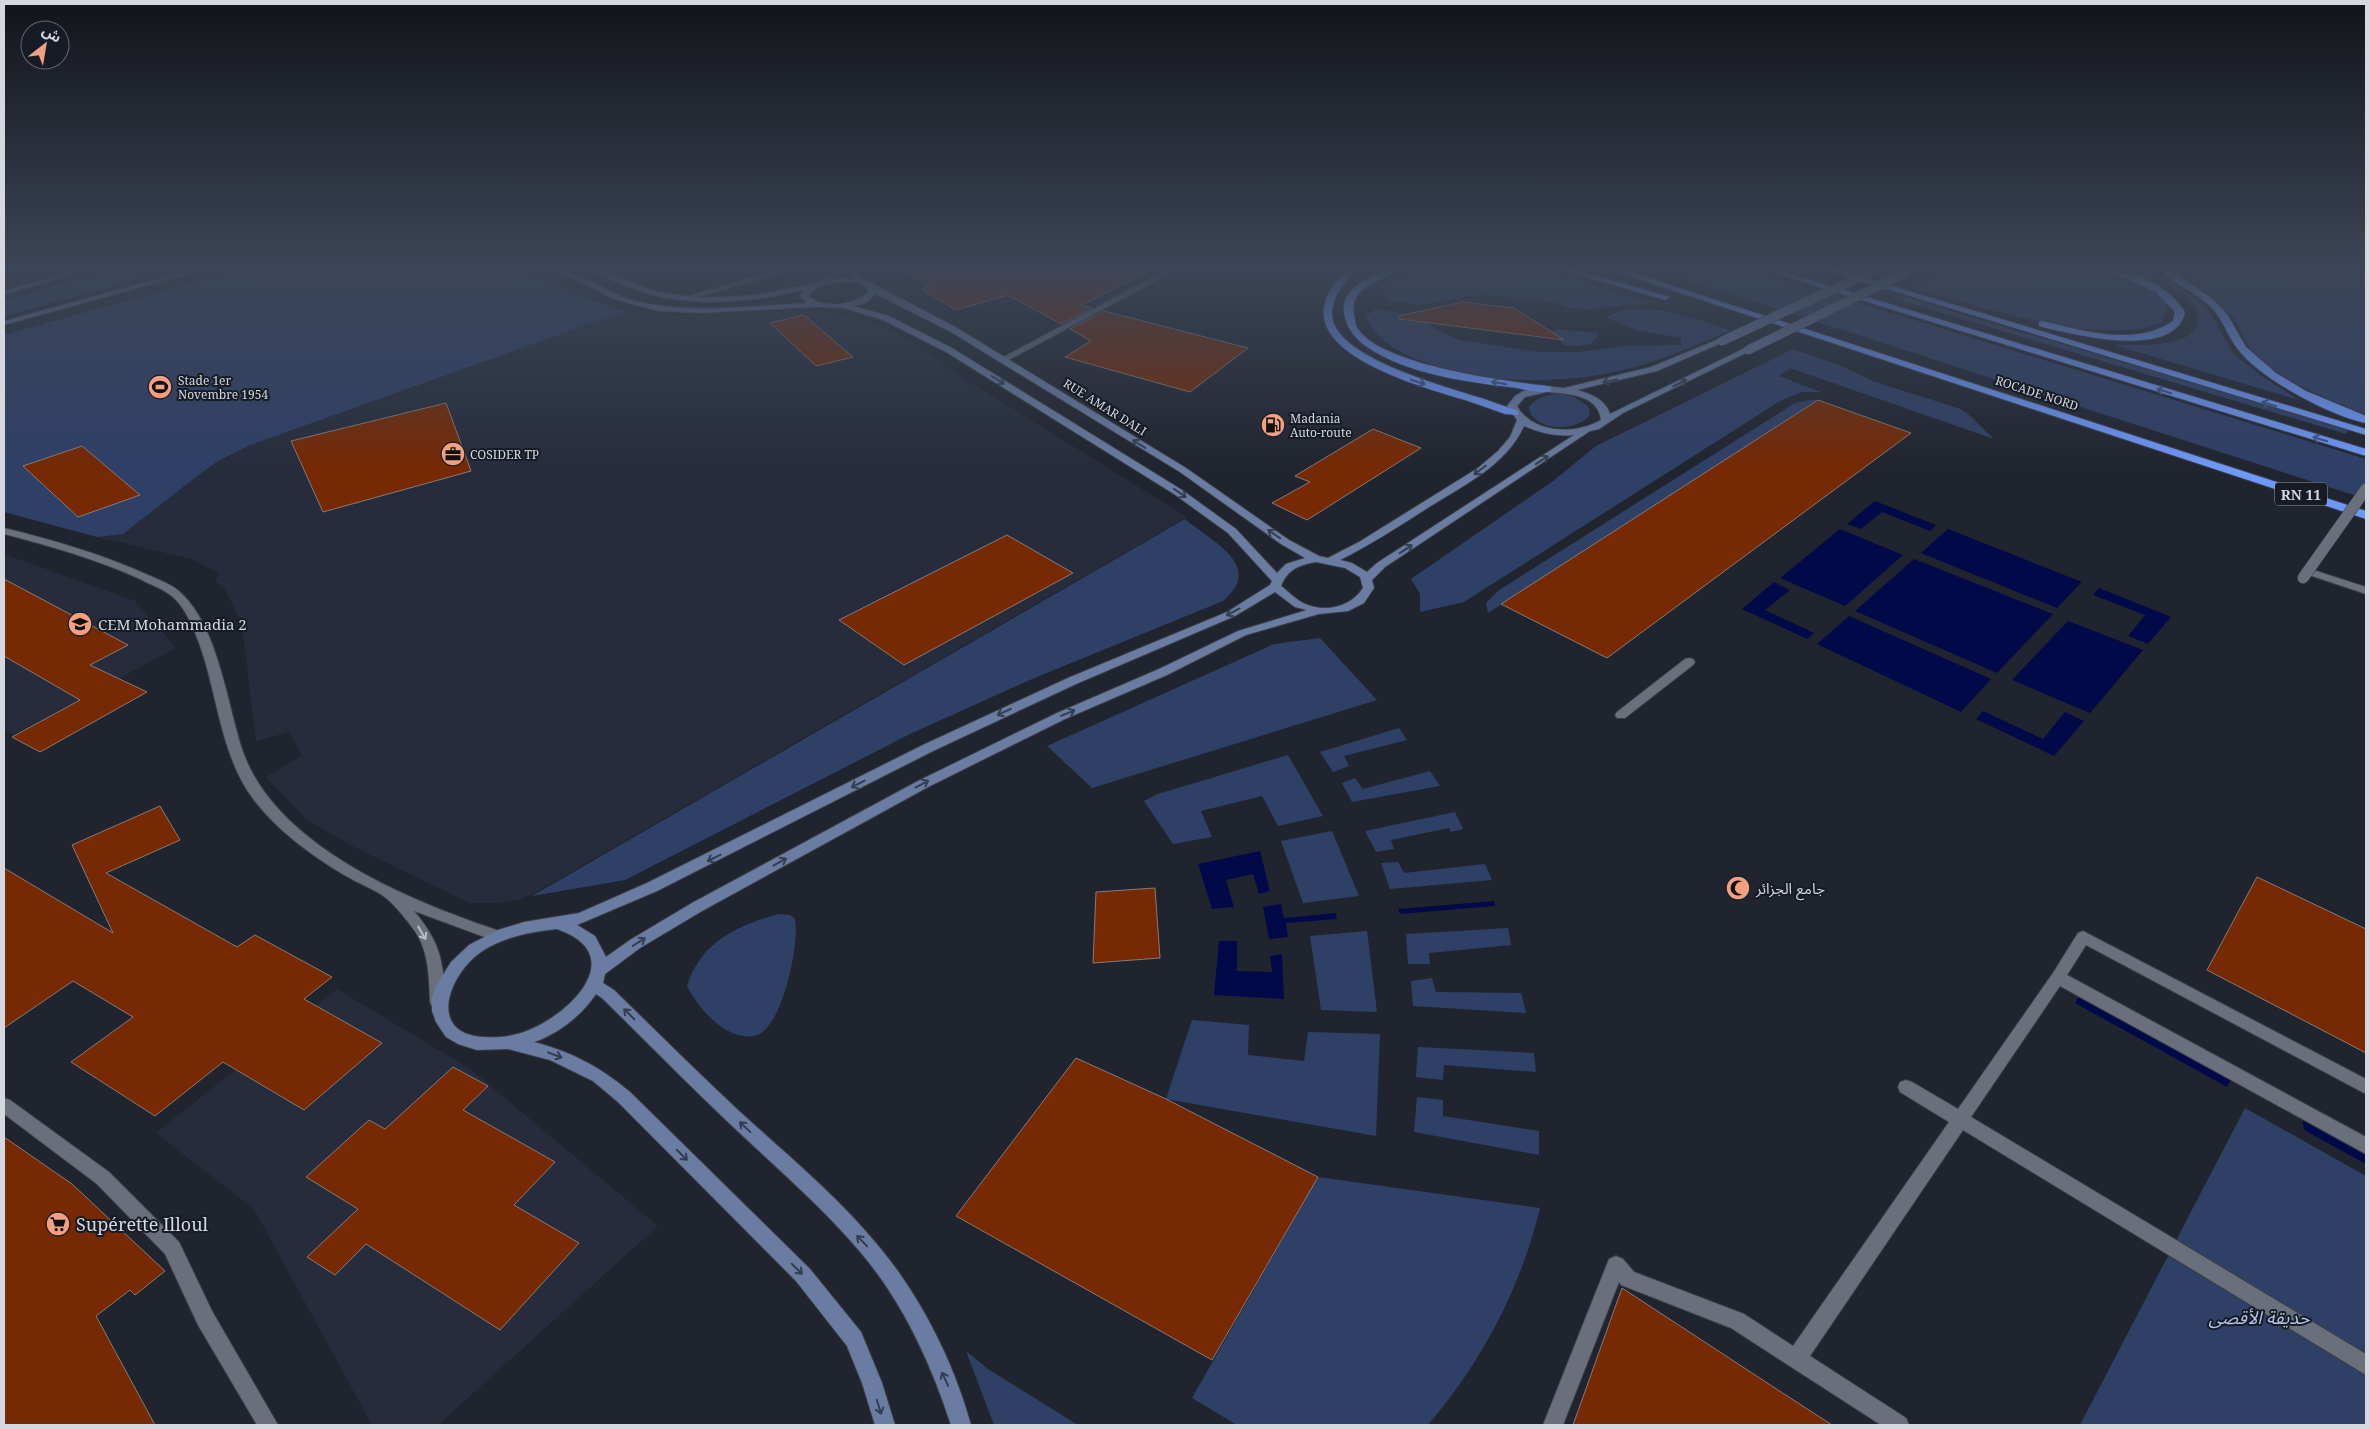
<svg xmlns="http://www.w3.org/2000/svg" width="2370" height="1429" font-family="'Noto Serif','Noto Sans Arabic',serif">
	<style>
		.built { fill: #262c3b }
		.green { fill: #2f4067 }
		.water { fill: #010949 }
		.building { fill: #762903; stroke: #897b75 }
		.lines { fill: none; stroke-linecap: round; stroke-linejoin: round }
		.street-casing { stroke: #3a3e46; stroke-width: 2 }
		.secondary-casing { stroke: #3a3e46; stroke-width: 2 }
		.highway-casing { stroke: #3a3e46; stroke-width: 2 }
		.street { fill: #696f7b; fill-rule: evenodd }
		.secondary { fill: #6a7ca2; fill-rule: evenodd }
		.highway { fill: #6e99fc; fill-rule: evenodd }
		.street-bridge-casing { stroke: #3a3e46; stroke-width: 12; stroke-linecap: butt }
		.secondary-bridge-casing { stroke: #3a3e46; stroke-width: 10; stroke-linecap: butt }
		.street-bridge { stroke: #696f7b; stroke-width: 11 }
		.secondary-bridge { stroke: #6a7ca2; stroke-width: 9 }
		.oneway { stroke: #333d51 }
		.oneway2 { stroke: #3e5486 }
		.oneway3 { stroke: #babec6 }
		.labels { text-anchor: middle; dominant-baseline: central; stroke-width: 4; stroke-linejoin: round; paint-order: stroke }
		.far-poi-label { font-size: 12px; fill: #d5d8df; stroke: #161b25; text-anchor: start }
		.far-street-label { font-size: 12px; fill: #d5d8df; stroke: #161b25 }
		.shield { fill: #161b25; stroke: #9c9fa7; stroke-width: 1 }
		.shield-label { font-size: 14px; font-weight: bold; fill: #d5d8df }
		.poi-label { font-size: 15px; fill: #d5d8df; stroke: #161b25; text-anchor: start }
		.near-poi-label { font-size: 18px; fill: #d5d8df; stroke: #161b25; text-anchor: start }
		.near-park-label { font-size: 18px; font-style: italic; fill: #b3c5ec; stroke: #161b25 }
	</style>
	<rect width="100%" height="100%" fill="#20242e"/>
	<!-- built -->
	<g class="built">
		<polygon points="792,310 831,313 876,324 912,342 957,374 1187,517 535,893 521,899 500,903 469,903 352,846 306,819 266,777 302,755 289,732 256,741 243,633 238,616 225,589 215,581 219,573 191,559 97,537 123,534 200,474 218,461 248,446 625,311 662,316"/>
		<polygon points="4,554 135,601 176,648 13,735 4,729"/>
		<polygon points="337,989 469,1068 658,1226 438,1425 372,1425 254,1209 156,1133"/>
	</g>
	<!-- green -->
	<g class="green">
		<polygon points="107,270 173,270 4,316 4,301"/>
		<polygon points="238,270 523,270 572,294 625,311 248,446 218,461 200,474 123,534 97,537 4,512 4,335"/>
		<polygon points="1415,270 1547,270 1649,303 1587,309 1569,308 1557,303 1483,294 1417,305 1384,300 1387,296 1379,286 1393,278"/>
		<polygon points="1656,270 1751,270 2366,459 2366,499"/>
		<path d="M1947,270H2094L2111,274L2159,295L2168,307L2162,323C2152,325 2142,330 2132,330C2057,334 1982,306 1910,288Z"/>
		<path d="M2132,270H2153L2200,301L2211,314L2233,353L2260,375L2299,400L2114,345C2136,344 2162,347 2183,338C2190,336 2197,329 2198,321C2202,296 2151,276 2132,270Z"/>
		<path d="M2174,270H2366V415C2326,398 2280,382 2250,348C2242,339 2239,325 2231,315C2216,296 2194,283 2174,270Z"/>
		<polygon points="1898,295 2349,430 2346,434 1892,298"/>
		<path d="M1376,309L1417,316L1441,332L1461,340L1539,352H1579L1623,346L1681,345V338L1637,330L1607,318C1632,295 1702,321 1731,330C1708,340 1684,351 1660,359C1587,385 1502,388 1428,363C1403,355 1376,342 1366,316Z"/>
		<path d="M1557,329L1598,333C1595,349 1576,346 1564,345L1560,340L1563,339L1551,331Z"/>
		<polygon points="1793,349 1844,367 1875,382 1958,408 1967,413 1994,439 1790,368 1779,376 1821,392 1801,392 1780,401 1464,602 1420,612 1420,594 1411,579 1553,481 1596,446"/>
		<path d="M1561,394L1574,397L1588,406L1590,414C1579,433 1531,432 1529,407C1537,397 1548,394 1561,394Z"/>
		<polygon points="1809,400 1818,400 1488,613 1486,603 1499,590 1795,403"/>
		<path d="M1185,519C1209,540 1266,565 1223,601L1032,679L910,734L625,880L532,896Z"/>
		<polygon points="1320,638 1377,700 1092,788 1047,746 1274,644"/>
		<polygon points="1399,728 1407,740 1344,756 1349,766 1333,772 1320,752"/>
		<polygon points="1288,755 1323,816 1278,826 1262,796 1201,811 1212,837 1173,844 1144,801 1158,794"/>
		<polygon points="1430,771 1440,786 1352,802 1342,783 1355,778 1363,789"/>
		<polygon points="1455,812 1463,829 1451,832 1449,828 1391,840 1394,849 1376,852 1365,831"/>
		<polygon points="1332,831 1359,896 1303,903 1281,841"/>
		<polygon points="1398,862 1404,873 1485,864 1492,880 1390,889 1381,863"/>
		<path d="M778,914L790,915L795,919C800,943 782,1032 754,1036C726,1041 698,1008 687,986C701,942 737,926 778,914Z"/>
		<polygon points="1508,928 1511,945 1429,953 1430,964 1408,964 1406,934"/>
		<polygon points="1367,931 1377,1012 1321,1010 1310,936"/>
		<polygon points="1432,978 1436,992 1521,993 1526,1013 1413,1006 1411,981"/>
		<polygon points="1192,1020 1249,1025 1248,1055 1304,1061 1308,1032 1380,1034 1376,1136 1166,1099"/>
		<polygon points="1418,1047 1534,1053 1536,1072 1444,1065 1443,1080 1416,1077"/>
		<polygon points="1417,1097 1443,1100 1443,1116 1539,1131 1539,1155 1414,1132"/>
		<polygon points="2245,1108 2366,1176 2366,1425 2080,1425"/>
		<path d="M1318,1177L1540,1208C1520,1290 1482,1361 1428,1425H1237L1192,1398Z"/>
		<polygon points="966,1351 988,1369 1078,1425 994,1425"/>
	</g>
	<!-- water -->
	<g class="water">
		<polygon points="1875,501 1936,525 1930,531 1882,512 1861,529 1847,524"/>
		<polygon points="1840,529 1903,555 1845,606 1780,578"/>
		<polygon points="1948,529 2082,582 2057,608 1921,553"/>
		<polygon points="1914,559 2053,614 1997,673 1855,611"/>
		<polygon points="1774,582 1790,590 1765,610 1814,633 1807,639 1742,609"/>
		<polygon points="2099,588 2171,617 2148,644 2128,636 2145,615 2093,595"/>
		<polygon points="1849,616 1991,679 1961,712 1817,644"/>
		<polygon points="2068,621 2143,650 2090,713 2012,680"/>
		<polygon points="1983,711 2043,739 2065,712 2084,721 2054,756 1976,719"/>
		<polygon points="1260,851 1270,891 1259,894 1253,874 1226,880 1234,907 1212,909 1198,864"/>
		<polygon points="1494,901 1495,906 1400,914 1398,909"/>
		<polygon points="1281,904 1284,918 1336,913 1337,919 1286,923 1288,937 1269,939 1263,907"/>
		<polygon points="1219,941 1237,941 1237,971 1272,972 1270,956 1282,954 1284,999 1214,995"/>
		<polygon points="2080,995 2232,1078 2227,1087 2075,1003"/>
		<polygon points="2302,1117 2366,1152 2366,1164 2304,1130"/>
	</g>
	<!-- building -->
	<g class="building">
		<polygon points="902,270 1152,270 1081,305 1092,308 1061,324 1008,295 956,310 921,289 930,287"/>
		<polygon points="1462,302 1514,308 1564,340 1399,319 1399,316"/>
		<polygon points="1104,311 1248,348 1190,392 1065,357 1091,341 1070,329"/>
		<polygon points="804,315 853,357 816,366 770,323"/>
		<polygon points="1818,400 1911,433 1607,658 1501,604"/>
		<polygon points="446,403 471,471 323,512 291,441"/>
		<polygon points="1373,429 1421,448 1307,520 1272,503 1310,482 1295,476"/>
		<polygon points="82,446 140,495 78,517 23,466"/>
		<polygon points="1007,535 1073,573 904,665 839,620"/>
		<polygon points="4,579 128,645 90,665 147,692 40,752 12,737 80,700 4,656"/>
		<polygon points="160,806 180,840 106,873 237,947 255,935 332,977 304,999 382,1043 304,1110 223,1062 155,1116 71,1062 133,1017 73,981 4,1028 4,868 113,933 72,845"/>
		<polygon points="2257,877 2366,929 2366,1053 2207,970"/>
		<polygon points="1155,888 1160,958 1093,963 1096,892"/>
		<polygon points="1076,1058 1166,1099 1318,1177 1212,1360 956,1216"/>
		<polygon points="453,1067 488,1086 463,1110 555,1162 514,1205 579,1243 500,1330 366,1244 335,1275 307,1257 358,1209 306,1177 369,1120 385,1129"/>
		<polygon points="4,1137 72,1184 165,1271 135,1295 130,1290 96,1316 155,1425 4,1425"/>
		<polygon points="1622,1288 1778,1390 1832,1425 1573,1425"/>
	</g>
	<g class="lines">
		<!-- street casing -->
		<g class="street-casing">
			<g id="street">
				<polygon points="778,270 791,270 685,301 678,299"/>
				<polygon points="831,270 839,270 825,285 819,285 819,281"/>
				<polygon points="847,270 855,270 868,283 861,285"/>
				<polygon points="1166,270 1176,270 1005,362 998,360"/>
				<path d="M4,528C53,540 102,554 148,575C159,580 172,584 181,593C217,626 227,701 241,746C272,846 412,902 503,932L506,936L503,940L498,942L414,911C441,943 443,961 446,1002L444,1007L438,1008L432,1007L430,1002C429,979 429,956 418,936C413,927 394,904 386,898C375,889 359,884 346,876C312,856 278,831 254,800C220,756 218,694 199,643C193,627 186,609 173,597C164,589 151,585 140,579C96,559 50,546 4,534Z"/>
				<polygon points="2307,568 2366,587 2366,594 2303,573 2302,571 2303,569"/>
				<polygon points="1689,658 1693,659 1695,662 1693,665 1625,718 1617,718 1615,715 1617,712 1685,659"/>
				<polygon points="2083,931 2366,1079 2366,1094 2086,945 2067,975 2366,1137 2366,1154 2060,986 1971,1117 2366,1354 2366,1375 1963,1130 1810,1356 1906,1418 1909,1425 1881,1425 1731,1328 1621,1285 1619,1282 1563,1425 1543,1425 1609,1259 1616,1256 1623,1259 1634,1272 1744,1314 1793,1346 1949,1122 1900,1092 1898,1087 1900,1082 1906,1080 1912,1082 1958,1109 2053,973 2078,933"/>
				<polygon points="4,1098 10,1100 109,1172 179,1242 212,1311 278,1425 257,1425 198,1325 165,1254 97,1184 4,1114"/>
			</g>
		</g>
		<!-- secondary casing -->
		<g class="secondary-casing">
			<g id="secondary">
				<polygon points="75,270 87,270 4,295 4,291"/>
				<polygon points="190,270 203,270 4,325 4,321"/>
				<path d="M555,270C581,270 612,297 640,302C695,314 751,306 807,303L801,298V294L805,290C742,304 680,310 620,284C611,280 600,276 592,270H602L654,291L698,298L756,295L839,278L859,279L870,282L957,328L1186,468L1289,540L1319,556L1328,558L1359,542L1478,468L1498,451L1510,437L1517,420L1507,406L1515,396L1523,391L1547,386L1564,388L1651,367L1719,339L1726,341L1657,371L1577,390C1591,394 1605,399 1610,414L1745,348L1752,350L1623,413L1599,429L1590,431L1385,567L1372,580L1374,588L1364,603L1348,611L1319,614L1246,635L1167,675L1065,719L928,787L702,911L640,948L605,974L603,983L614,990C655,1030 696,1071 739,1111C785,1153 835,1194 875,1242C919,1293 953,1360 971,1425H951C931,1364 904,1304 862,1254C822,1206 773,1165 727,1121C685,1081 644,1039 602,998L596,994C582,1015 558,1034 534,1042C572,1052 600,1067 630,1092L810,1269L861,1332L882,1383L895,1425H875L862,1383L847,1346L796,1281L618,1102L593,1081L550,1060L508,1049L477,1050L458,1044L446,1037L436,1022L432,1011V999L435,988L451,962L469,945L498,930L524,922L579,913L647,883L923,745L1068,678L1227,612L1270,585L1272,581L1228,533L1174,494L946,352L883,320L844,308L815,307L702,313L658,311L614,299ZM839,282C849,282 865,281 869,292C853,305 826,309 809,297C813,286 828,284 839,282ZM876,294L951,332L1180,472L1281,544L1305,558L1286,564L1277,573L1236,529L1182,490L952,348L889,316L853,306L866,303ZM1547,392C1568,394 1598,394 1601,420C1575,435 1533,434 1517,406L1525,397ZM1524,426C1540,433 1557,437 1574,435L1377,563L1367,572L1352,563L1340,560C1370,545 1398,527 1426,509C1462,486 1506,466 1524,426ZM1316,562L1345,568L1360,577L1363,588C1350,608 1324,613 1303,603C1295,599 1288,591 1281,586C1288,569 1299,565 1316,562ZM1275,592L1295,607L1307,610L1238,631L1159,669L1057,713L918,781L692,903L630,940L606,957L595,936L577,925L657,891L933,751L1076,684L1235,616ZM557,929C629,954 573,1012 529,1030C516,1036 498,1038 484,1037C426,1034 449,974 481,952C503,937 530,932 557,929Z"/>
			</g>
		</g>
		<!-- highway casing -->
		<g class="highway-casing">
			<g id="highway">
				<path d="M1347,270H1356C1345,284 1334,292 1332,312C1329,356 1442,385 1474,396C1489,400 1503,406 1518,411V415L1505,414C1491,409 1478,404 1465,400C1413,384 1267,345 1347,270Z"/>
				<path d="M1386,270H1398C1385,281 1363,282 1355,300C1353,305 1353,309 1354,315C1355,318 1355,323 1356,326C1376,365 1506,381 1547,386L1551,387V391C1541,394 1527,390 1517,388C1468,382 1409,375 1367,347C1354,338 1347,328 1344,313C1340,290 1368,277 1386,270Z"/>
				<polygon points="1561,270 1576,270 1670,297 1665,300"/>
				<polygon points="1611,270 1624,270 2366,511 2366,519"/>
				<polygon points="1764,270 1778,270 2366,449 2366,456"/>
				<polygon points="1825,270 1839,270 2366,429 2366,435"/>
				<path d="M2106,270C2137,270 2168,286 2185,312C2175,361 2071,334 2039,326V322L2042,321C2084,331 2135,347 2173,321L2175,312L2156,292Z"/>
				<path d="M2160,270H2170L2213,299L2227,314L2246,347L2276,373L2306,391L2366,416V423C2331,416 2265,381 2241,353C2229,340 2224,321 2212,308C2197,292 2174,285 2160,270Z"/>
			</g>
		</g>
		<!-- street -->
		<use href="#street" class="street"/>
		<!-- secondary -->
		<use href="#secondary" class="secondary"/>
		<!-- highway -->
		<use href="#highway" class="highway"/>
		<!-- street-bridge casing -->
		<g class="street-bridge-casing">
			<polyline id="street-bridge" points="2303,578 2366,489"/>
		</g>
		<!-- secondary-bridge casing -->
		<g class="secondary-bridge-casing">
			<g id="secondary-bridge">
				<polyline points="1722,341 1875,270"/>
				<polyline points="1748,350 1907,272"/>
			</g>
		</g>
		<!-- street-bridge -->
		<use href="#street-bridge" class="street-bridge"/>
		<!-- secondary-bridge -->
		<use href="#secondary-bridge" class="secondary-bridge"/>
	</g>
	<!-- one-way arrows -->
	<defs><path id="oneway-shaft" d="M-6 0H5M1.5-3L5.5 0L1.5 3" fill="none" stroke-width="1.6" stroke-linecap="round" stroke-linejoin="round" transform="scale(1.25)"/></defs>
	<g class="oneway">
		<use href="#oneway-shaft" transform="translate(998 380) rotate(32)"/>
		<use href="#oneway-shaft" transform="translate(1610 381) rotate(168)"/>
		<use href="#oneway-shaft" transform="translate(1680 383) rotate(-26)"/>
		<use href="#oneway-shaft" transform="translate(1139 444) rotate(-148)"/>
		<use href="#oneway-shaft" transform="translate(1542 460) rotate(-33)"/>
		<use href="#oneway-shaft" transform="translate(1480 470) rotate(143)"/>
		<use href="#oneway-shaft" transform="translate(1180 493) rotate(35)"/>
		<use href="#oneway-shaft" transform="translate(1274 534) rotate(-145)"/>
		<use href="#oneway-shaft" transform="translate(1406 549) rotate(-33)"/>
		<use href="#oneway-shaft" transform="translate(1233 612) rotate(152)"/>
		<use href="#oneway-shaft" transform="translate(1004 712) rotate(155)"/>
		<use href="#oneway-shaft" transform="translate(1068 713) rotate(-23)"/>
		<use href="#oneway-shaft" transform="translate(858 784) rotate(153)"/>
		<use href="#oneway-shaft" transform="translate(922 784) rotate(-28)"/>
		<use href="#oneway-shaft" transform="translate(714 858) rotate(154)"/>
		<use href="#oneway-shaft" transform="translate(780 862) rotate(-29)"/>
		<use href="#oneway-shaft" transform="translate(639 942) rotate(-32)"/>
		<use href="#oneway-shaft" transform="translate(629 1014) rotate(-135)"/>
		<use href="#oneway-shaft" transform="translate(555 1055) rotate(21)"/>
		<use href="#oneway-shaft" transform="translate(745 1127) rotate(-137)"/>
		<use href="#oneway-shaft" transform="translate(682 1155) rotate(45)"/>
		<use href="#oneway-shaft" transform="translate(862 1241) rotate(-134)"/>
		<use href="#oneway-shaft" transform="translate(797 1269) rotate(45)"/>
		<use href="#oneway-shaft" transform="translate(945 1379) rotate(-115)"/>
		<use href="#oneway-shaft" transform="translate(879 1407) rotate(73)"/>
	</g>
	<g class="oneway2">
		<use href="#oneway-shaft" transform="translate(1418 382) rotate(18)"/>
		<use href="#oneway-shaft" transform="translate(1499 383) rotate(-170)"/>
		<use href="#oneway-shaft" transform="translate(2164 391) rotate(-163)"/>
		<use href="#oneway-shaft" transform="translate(2269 404) rotate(-163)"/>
		<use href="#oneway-shaft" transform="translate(2320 439) rotate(-163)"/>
	</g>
	<use class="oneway3" href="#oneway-shaft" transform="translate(422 933) rotate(60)"/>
	<!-- sky -->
	<linearGradient id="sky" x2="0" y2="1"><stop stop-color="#121419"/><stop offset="0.57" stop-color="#3c4557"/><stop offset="1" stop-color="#3c4557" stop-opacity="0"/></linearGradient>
	<rect width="2370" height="470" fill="url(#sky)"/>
	<!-- icons -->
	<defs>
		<g id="stadium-disc" transform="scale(1.25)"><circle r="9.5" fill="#f2a081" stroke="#161b25"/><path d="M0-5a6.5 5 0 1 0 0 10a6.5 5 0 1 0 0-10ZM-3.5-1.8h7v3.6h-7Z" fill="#111"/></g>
		<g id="fuel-disc" transform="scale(1.25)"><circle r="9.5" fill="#f2a081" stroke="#161b25"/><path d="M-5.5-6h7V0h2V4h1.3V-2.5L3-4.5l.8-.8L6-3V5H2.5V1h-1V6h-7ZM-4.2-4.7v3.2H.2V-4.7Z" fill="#111"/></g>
		<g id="office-disc" transform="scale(1.25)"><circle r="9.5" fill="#f2a081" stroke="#161b25"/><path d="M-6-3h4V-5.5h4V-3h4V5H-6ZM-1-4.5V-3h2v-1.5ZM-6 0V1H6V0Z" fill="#111"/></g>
		<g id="school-disc" transform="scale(1.25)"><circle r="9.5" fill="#f2a081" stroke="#161b25"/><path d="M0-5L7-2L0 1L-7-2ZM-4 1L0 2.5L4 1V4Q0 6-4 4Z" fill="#111"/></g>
		<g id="mosque-disc" transform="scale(1.25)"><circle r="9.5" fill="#f2a081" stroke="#161b25"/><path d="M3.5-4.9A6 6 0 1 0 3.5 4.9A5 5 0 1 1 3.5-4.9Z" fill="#111"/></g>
		<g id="supermarket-disc" transform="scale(1.25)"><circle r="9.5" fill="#f2a081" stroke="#161b25"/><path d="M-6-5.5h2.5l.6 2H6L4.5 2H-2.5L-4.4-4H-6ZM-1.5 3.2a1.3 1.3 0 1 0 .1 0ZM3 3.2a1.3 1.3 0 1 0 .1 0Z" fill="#111"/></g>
	</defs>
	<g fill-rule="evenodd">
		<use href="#stadium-disc" x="160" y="387"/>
		<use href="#fuel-disc" x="1273" y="425"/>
		<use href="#office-disc" x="453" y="454"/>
		<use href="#school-disc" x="80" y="624"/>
		<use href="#mosque-disc" x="1738" y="888"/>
		<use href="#supermarket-disc" x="58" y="1224"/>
	</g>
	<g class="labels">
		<!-- far-poi labels -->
		<g class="far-poi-label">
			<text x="178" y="380">Stade 1er<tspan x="178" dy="14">Novembre 1954</tspan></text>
			<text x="1290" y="418">Madania<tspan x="1290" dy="14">Auto-route</tspan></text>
			<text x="470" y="454">COSIDER TP</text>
		</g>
		<!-- far-street labels -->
		<g class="far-street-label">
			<text transform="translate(2037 393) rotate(18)">ROCADE NORD</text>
			<text transform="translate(1105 407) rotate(32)">RUE AMAR DALI</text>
		</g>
		<!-- shield labels -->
		<rect class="shield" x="2275" y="482.5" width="52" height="23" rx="4"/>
		<g class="shield-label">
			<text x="2301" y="494">RN 11</text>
		</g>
		<!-- poi labels -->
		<g class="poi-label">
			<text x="98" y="624">CEM Mohammadia 2</text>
			<text x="1756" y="888">جامع الجزائر</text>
		</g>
		<!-- near-poi labels -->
		<g class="near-poi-label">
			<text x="76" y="1224">Supérette Illoul</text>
		</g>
		<!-- near-park labels -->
		<g class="near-park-label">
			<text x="2259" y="1317">حديقة الأقصى</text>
		</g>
	</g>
	<!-- border -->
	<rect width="2370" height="1429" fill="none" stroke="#d5d8df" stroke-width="10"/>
	<!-- north arrow -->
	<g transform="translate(45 45) rotate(31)"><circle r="24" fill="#161b25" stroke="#62676f"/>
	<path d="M0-4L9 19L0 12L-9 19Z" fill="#f2a081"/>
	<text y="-8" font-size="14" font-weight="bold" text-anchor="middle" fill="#d5d8df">ش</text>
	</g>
</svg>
